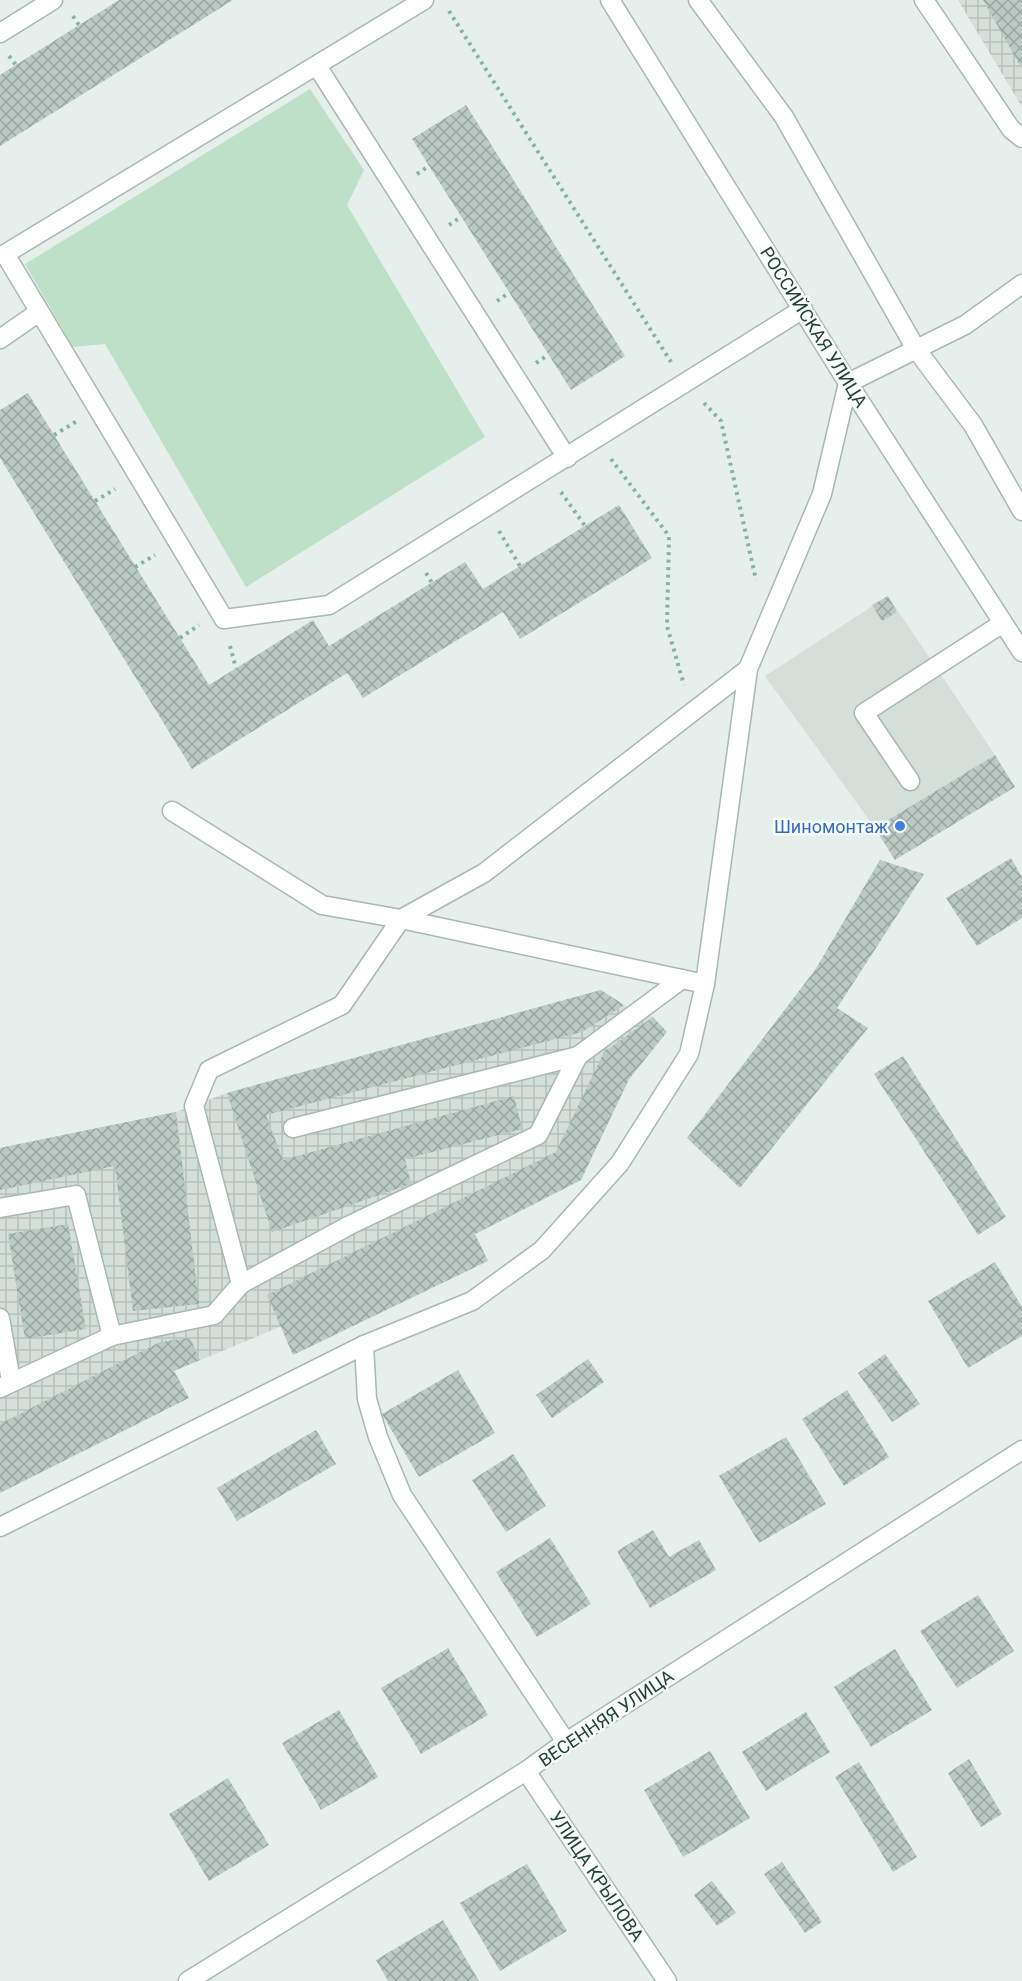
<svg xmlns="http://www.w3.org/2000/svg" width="1022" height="1981" font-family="Roboto,sans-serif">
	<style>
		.built { fill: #d4dfda }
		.industrial { fill: url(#industrial-grid) }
		.green { fill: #bfe0c8 }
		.building { fill: url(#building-cross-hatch) }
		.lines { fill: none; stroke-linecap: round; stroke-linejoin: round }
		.minor-casing { stroke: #a8b8b2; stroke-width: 21 }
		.path { stroke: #86b3a5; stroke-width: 4; stroke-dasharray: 3 4.5; stroke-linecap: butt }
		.minor { stroke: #fff; stroke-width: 18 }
		.shop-dot { fill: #3f7fe0; stroke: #f7fbf9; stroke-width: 2 }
		.labels { text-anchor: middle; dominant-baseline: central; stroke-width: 5; stroke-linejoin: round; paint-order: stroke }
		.street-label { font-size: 18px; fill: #24423a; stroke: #f7fbf9 }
		.shop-label { font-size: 18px; fill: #366cbe; stroke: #f7fbf9; text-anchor: end }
	</style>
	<defs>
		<pattern id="industrial-grid" width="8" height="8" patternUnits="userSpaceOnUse" patternTransform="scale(1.5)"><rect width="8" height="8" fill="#d4dfda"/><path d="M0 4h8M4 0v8" fill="none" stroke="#b6c1bc"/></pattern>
		<pattern id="building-cross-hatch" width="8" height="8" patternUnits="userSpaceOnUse" patternTransform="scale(1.5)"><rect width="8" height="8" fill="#bbcac4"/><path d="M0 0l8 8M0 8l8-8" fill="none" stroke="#98a6a0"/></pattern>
	</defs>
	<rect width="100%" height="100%" fill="#e6efeb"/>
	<!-- built -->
	<polygon class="built" points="888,596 995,755 875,828 765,676"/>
	<!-- industrial -->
	<g class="industrial">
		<polygon points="958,0 1022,0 1022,107"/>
		<polygon points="601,990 624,1005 653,1017 667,1032 629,1079 581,1180 475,1234 280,1327 174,1371 0,1460 0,1148 176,1112 227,1093"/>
	</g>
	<!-- green -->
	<polygon class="green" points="310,89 364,170 347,205 485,437 246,587 105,344 73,347 25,264"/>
	<!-- building -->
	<g class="building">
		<polygon points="119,0 233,0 0,146 0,75"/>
		<polygon points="983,0 1022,0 1022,69"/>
		<polygon points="466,105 625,356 571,390 412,139"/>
		<polygon points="28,393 209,685 313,620 329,646 465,562 483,589 619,505 652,558 520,639 503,612 363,698 347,673 192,769 0,458 0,410"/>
		<polygon points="888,596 897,612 882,621 872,605"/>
		<polygon points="995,755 1015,787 895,860 875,828"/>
		<polygon points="1011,858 1022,877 1022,918 977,946 946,898"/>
		<polygon points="880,860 924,874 837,1008 868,1028 740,1188 687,1138 815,970"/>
		<polygon points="601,990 624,1005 582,1032 266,1115 283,1160 514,1096 522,1129 405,1159 411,1184 272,1232 227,1093"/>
		<polygon points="653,1017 667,1032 629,1079 581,1180 475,1234 488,1261 293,1355 267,1295 556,1152 604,1052"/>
		<polygon points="903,1056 1006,1217 978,1235 874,1074"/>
		<polygon points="176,1112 199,1304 133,1311 115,1166 0,1190 0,1148"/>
		<polygon points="68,1224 86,1329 25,1339 8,1234"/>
		<polygon points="995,1262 1022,1307 1022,1336 968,1368 928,1301"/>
		<polygon points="190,1338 200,1360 174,1371 189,1398 0,1493 0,1424 160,1342"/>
		<polygon points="885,1354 920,1404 892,1422 858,1373"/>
		<polygon points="588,1359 604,1382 552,1418 536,1395"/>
		<polygon points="458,1370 495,1433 419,1477 382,1414"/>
		<polygon points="847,1390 889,1457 844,1486 802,1419"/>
		<polygon points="316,1430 336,1464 237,1521 217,1488"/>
		<polygon points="786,1437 826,1504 759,1543 719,1476"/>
		<polygon points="513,1454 546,1506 506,1532 472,1480"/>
		<polygon points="653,1530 669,1557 699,1540 716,1570 650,1608 617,1551"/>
		<polygon points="550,1538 591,1604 537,1637 496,1572"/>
		<polygon points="978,1595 1014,1651 957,1688 920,1631"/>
		<polygon points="448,1648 488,1715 421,1754 381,1688"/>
		<polygon points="895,1649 932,1710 871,1747 834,1687"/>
		<polygon points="339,1710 378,1777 321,1810 282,1743"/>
		<polygon points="806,1712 830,1752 766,1791 742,1752"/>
		<polygon points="710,1751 750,1818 683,1857 644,1790"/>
		<polygon points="969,1759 1002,1814 981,1827 948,1773"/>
		<polygon points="859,1762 917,1857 893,1872 835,1777"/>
		<polygon points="228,1778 269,1845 209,1881 169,1814"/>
		<polygon points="782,1862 822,1922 805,1933 764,1874"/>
		<polygon points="527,1864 567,1931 500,1971 460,1903"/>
		<polygon points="712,1881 736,1913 717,1926 694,1895"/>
		<polygon points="443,1920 479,1981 388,1981 376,1960"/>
	</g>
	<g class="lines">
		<!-- minor casing -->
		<g class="minor-casing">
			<g id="minor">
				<polyline points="424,0 5,254 224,619 329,605 803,309"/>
				<polyline points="610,0 848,383 1022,652"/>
				<polyline points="698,0 784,117 916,349 973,425 1022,511"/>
				<polyline points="924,0 1011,129 1022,138"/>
				<polyline points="0,33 53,0"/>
				<polyline points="317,66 567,458"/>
				<polyline points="0,339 39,312"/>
				<polyline points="910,781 864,713 1003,623"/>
				<polyline points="172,811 322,905 401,919 484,873 748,669"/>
				<polyline points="578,1056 682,979"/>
				<polyline points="0,1208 76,1195 112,1336"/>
				<polyline points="241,1284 194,1106 209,1070 342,1005 401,919 705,984"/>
				<polyline points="0,1318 11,1381"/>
				<polyline points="0,1388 112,1336 214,1315 241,1284 350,1225 538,1135 578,1056 293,1128"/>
				<polyline points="0,1527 364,1345"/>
				<polyline points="566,1742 402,1495 378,1437 367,1399 364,1345 472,1301 542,1250 620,1163 689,1054 705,984 748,669 822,494 848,383 965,325 1022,284"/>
				<polyline points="526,1771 667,1981"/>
				<polyline points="188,1981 526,1771 566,1742 1022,1450"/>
			</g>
		</g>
		<!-- path -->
		<g class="path">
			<polyline points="449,11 671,362"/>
			<polyline points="73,16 79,25"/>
			<polyline points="9,56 16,65"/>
			<polyline points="417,174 429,166"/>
			<polyline points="449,225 461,217"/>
			<polyline points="497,301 509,293"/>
			<polyline points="536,363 548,355"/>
			<polyline points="704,403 721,421 756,580"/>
			<polyline points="54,435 77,421"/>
			<polyline points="611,459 669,536 667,626 684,685"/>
			<polyline points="561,492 585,526"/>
			<polyline points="95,501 115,489"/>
			<polyline points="499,531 520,566"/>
			<polyline points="135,567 155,555"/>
			<polyline points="426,573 432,583"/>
			<polyline points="180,638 199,625"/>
			<polyline points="230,646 236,668"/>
		</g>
		<!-- minor -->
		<use href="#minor" class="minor"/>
	</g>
	<!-- markers -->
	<circle class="shop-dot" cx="900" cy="826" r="6"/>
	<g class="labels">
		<!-- street labels -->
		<g class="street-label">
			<text transform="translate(814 327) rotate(58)">РОССИЙСКАЯ УЛИЦА</text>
			<text transform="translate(606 1718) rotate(-34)">ВЕСЕННЯЯ УЛИЦА</text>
			<text transform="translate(597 1876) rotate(56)">УЛИЦА КРЫЛОВА</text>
		</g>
		<!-- shop labels -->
		<g class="shop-label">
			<text x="888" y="826">Шиномонтаж</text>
		</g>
	</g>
</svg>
